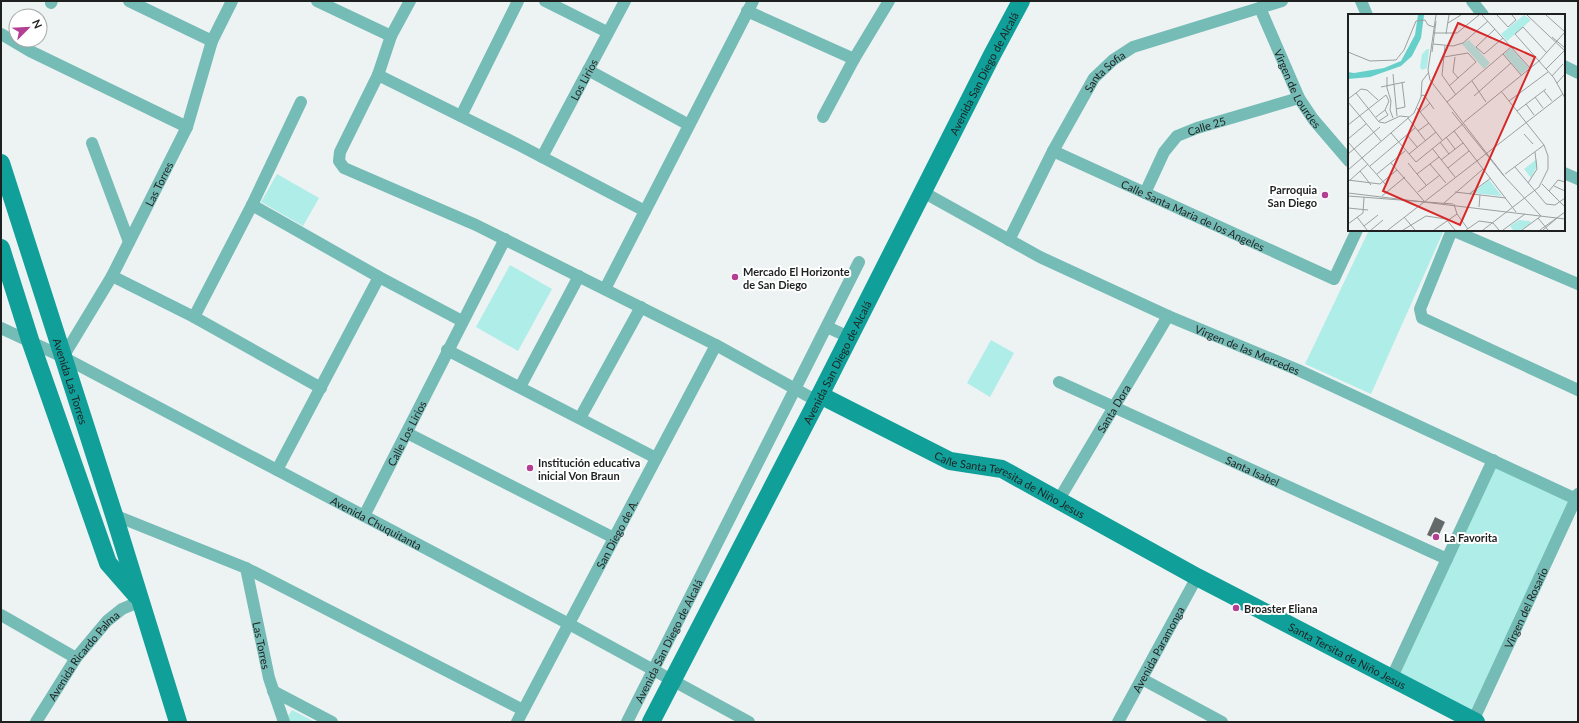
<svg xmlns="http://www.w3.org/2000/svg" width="1579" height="723" font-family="Lato,sans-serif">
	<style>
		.green { fill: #afede8 }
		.building { fill: #646a6a }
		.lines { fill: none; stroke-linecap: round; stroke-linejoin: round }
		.street { stroke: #75bbb6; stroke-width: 12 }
		.secondary { stroke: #119f99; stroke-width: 18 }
		.poi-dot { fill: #b43e94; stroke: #fff; stroke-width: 1.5 }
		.labels { text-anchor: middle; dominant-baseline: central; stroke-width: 4; stroke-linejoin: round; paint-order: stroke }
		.street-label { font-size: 11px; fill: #1f2121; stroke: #fff }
		.poi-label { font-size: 11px; font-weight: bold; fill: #1f2121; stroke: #fff; text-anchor: start }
		.inset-road { fill: none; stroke: #9b9f9f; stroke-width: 1 }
		.view { fill: #d62828; fill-opacity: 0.15; stroke: #d62828; stroke-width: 2 }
		.inset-edge { fill: none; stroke: #1f2121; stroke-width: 2 }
	</style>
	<rect width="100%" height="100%" fill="#edf3f3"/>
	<!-- green -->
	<g class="green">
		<polygon points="277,174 319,198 303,226 261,202"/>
		<polygon points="1369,230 1444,230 1371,394 1305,364"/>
		<polygon points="510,265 552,289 518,351 476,327"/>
		<polygon points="991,340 1014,353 990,397 967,383"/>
		<polygon points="1496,467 1569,502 1471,713 1399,675"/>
		<polygon points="292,710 315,722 290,722 288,716"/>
	</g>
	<!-- building -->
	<polygon class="building" points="1435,517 1445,522 1437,539 1427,535"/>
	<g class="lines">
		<!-- street -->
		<g class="street">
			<polyline points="129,1 212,41"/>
			<polyline points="317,1 391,36"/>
			<polyline points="410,1 391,36 378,75 340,152 339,161 344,168 476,225 716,345 817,401"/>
			<polyline points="545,1 607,32"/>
			<polyline points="1361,1 1367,15"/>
			<polyline points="1472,1 1483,15"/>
			<polyline points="51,3 52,1"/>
			<path id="s1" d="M1260,8L1299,98L1313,119L1349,161"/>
			<polyline points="747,11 854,59"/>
			<polyline points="1,34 30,51 187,127"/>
			<polyline points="1564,66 1578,73"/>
			<polyline points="588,70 689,125"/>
			<polyline points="378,75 519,145 645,211"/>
			<polyline points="461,116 518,1"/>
			<polyline points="823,117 854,59 889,1"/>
			<polyline points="92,143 129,242"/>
			<path id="s2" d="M1053,151L1334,279L1357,230"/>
			<path id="s3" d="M542,157L625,1"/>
			<polyline points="1564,173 1578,179"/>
			<path id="s4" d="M923,192L1040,257L1168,316L1298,370L1576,499"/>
			<path id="s5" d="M1145,193L1164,152L1177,136L1197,128L1299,98"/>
			<polyline points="252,205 379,277 462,321"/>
			<polyline points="1452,230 1420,309 1422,318 1578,390"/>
			<polyline points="1452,230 1578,284"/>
			<path id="s6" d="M1009,240L1053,151L1094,78L1113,60L1133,47L1282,1"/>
			<polyline points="112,276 194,317 321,388"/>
			<polyline points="605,289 753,1"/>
			<polyline points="194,317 252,205 301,102"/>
			<polyline points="827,327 849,337"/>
			<path id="s7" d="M1,328L63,357L277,470L569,624L749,722"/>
			<polyline points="447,350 656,458"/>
			<path id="s8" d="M63,357L112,276L187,127L212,41L232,1"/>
			<path id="s9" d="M1059,382L1447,559"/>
			<polyline points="520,387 579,276"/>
			<polyline points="580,418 641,307"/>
			<polyline points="407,433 614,538"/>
			<polyline points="277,470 379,277"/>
			<path id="s10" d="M1058,501L1168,316"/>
			<polyline points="114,515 246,568 523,710"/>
			<path id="s11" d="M364,516L505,239"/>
			<path id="s12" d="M246,568L269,678L284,722"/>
			<polyline points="1,615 76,658"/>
			<polyline points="1392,677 1493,460"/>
			<polyline points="1142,679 1222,722"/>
			<polyline points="273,691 332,722"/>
			<path id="s13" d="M1473,721L1578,494"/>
			<path id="s14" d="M36,722L76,658L107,621L122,609L141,601"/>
			<path id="s15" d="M517,722L716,345"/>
			<path id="s16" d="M627,722L859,262"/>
			<path id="s17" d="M1118,722L1197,577"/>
		</g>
		<!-- secondary -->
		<g class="secondary">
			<path id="s18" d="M1,163L114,515L178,722"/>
			<polyline points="1,248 31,343 108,563 136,595"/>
			<path id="s19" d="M820,395L950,461L1002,469L1197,577L1476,722"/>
			<path id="s20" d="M651,722L817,401L992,55L1021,1"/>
		</g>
	</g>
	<!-- markers -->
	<g class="poi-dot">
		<circle cx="1325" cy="195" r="4"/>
		<circle cx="735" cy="277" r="4"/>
		<circle cx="530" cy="468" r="4"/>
		<circle cx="1436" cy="537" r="4"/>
		<circle cx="1236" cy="608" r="4"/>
	</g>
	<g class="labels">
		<!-- street labels -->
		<g class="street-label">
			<text stroke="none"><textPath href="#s6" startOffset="195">Santa Sofia</textPath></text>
			<text stroke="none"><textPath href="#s20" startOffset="729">Avenida San Diego de Alcalá</textPath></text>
			<text stroke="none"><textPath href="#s3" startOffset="88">Los Lirios</textPath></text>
			<text stroke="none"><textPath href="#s1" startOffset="89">Virgen de Lourdes</textPath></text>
			<text stroke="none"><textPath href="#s5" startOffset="97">Calle 25</textPath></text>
			<text stroke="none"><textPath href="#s8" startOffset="198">Las Torres</textPath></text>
			<text stroke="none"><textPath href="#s2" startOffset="154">Calle Santa Maria de los Angeles</textPath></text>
			<text stroke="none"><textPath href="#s4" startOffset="361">Virgen de las Mercedes</textPath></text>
			<text stroke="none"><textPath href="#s20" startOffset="405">Avenida San Diego de Alcalá</textPath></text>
			<text stroke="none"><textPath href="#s18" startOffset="229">Avenida Las Torres</textPath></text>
			<text stroke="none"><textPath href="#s10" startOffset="108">Santa Dora</textPath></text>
			<text stroke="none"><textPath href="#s11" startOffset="93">Calle Los Lirios</textPath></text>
			<text stroke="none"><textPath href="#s9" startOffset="213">Santa Isabel</textPath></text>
			<text stroke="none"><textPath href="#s19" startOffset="211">Calle Santa Teresita de Niño Jesus</textPath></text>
			<text stroke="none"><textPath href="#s7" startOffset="423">Avenida Chuquitanta</textPath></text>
			<text stroke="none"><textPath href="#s15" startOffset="213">San Diego de A.</textPath></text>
			<text stroke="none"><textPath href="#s13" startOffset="125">Virgen del Rosario</textPath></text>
			<text stroke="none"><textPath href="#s16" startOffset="91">Avenida San Diego de Alcalá</textPath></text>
			<text stroke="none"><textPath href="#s12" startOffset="79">Las Torres</textPath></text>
			<text stroke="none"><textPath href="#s17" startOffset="83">Avenida Paramonga</textPath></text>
			<text stroke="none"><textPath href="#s19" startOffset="591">Santa Tersita de Niño Jesus</textPath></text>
			<text stroke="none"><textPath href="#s14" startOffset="82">Avenida Ricardo Palma</textPath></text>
		</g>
		<!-- poi labels -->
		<g class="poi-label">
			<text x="1317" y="189" text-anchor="end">Parroquia<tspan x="1317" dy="13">San Diego</tspan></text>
			<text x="743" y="271">Mercado El Horizonte<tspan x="743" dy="13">de San Diego</tspan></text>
			<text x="538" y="462">Institución educativa<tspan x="538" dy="13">inicial Von Braun</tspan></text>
			<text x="1444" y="537">La Favorita</text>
			<text x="1244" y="608">Broaster Eliana</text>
		</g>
	</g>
	<!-- overview -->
	<g transform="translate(1348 14)">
		<rect width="217" height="217" fill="#edf3f3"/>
		<path d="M176,1L183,6L159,27L153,20ZM121,26L142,49L136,55L114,30ZM163,34L181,54L173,60L156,40ZM79,35H81L79,54L74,56L72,53L74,40ZM189,145V152L183,164L176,155ZM141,166L154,182L124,179ZM171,206L182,207L183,209L173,216H165L162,212Z" fill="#afede8"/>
		<path d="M70,1H76L73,24L64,42L53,52L22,63L0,65V58L6,59L36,54L53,47L67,21Z" fill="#67cfc9"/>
		<path class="inset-road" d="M88,1L80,56L82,66L157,163L193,202M134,1L182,54M149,1L160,13L168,6L164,1M179,1L217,37M198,1L217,18M77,6L80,11L86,13M100,9L113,1M147,15L128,33L136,40L155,24M86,19H109L131,1M98,20L101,1M204,23L217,34M85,30L105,32L115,29L140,7M97,32L94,61L108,81M0,38L22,47L48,46L56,36L68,7L77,6M84,38L88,7M199,39L175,13L167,20L206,64L217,84M155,40L173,61M96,43L120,39L128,48L101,72M107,43L105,58L110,64M198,55L216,37M45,60L49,102M204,62L215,50M39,63V74L43,87L42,96L45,104M124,67L138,88M209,69L217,60M33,73L57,68M196,77L204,87M8,79L13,75L19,76L30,86M73,82L76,81L86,95M126,82L163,49M187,83L195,94M0,85L8,79L31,108L37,109L52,102L61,103M161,87L200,58M0,88L33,127M99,88L163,33M178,90L186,101M69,94L94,126M48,95L57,93L54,68M169,97L198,75M72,98L82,89M104,98L156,162M28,103L37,96L40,101L31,107M60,104L77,126M116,108L191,47L217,18M0,111L38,81L41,87L37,96M70,117L81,109M106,117L168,198M43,119L68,148L116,109M176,120L185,130M59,121L69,133M98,123L107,135M0,125L18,110M0,128L38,171M92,128L101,140M84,134L107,163M0,140L32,113M61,140L88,118M93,146L115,129M43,149L76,187M60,149L78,171M82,150L98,169M22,152L67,114M167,153L198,190L207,191L217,184M100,154L121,137M0,156L66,99L73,83L74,67L81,58M12,157L23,171M29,160L57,137M69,160L91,143M157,160L196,131M0,166L32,170L49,156M1,167L20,150M180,169L189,155L187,138M194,170L217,193M206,172L217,177M201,177L210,166L217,168M70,178L92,161M107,178L158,184M0,179L217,205M121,180L143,164M0,182L105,190M34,182L57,163M96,189L135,155M106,190L109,200L120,215M131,193L132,181M0,194L20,196M9,203L19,216M56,203L67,216M190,204L200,216M0,210L15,199L16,183M16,212L30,201M23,216L35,206M40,216L215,80M55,216L78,202L98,205L107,216M86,216L109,200M118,216L131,207L145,209L151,216M135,216L191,173L200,155V142L196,131L153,77M155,216L177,200M174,216L193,202M192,216L217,198M195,216L209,204"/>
		<path class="view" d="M110,9L187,43L112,211L35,177Z"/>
		<rect width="217" height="217" class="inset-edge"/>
	</g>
	<!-- border -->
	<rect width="1579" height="723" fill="none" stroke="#1f2121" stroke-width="4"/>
	<!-- north arrow -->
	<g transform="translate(28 28) rotate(66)"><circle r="19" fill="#ffffff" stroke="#a5a6a6"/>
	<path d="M0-3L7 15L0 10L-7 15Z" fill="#b43e94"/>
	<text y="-6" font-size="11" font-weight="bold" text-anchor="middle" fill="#1f2121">N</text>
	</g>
</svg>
